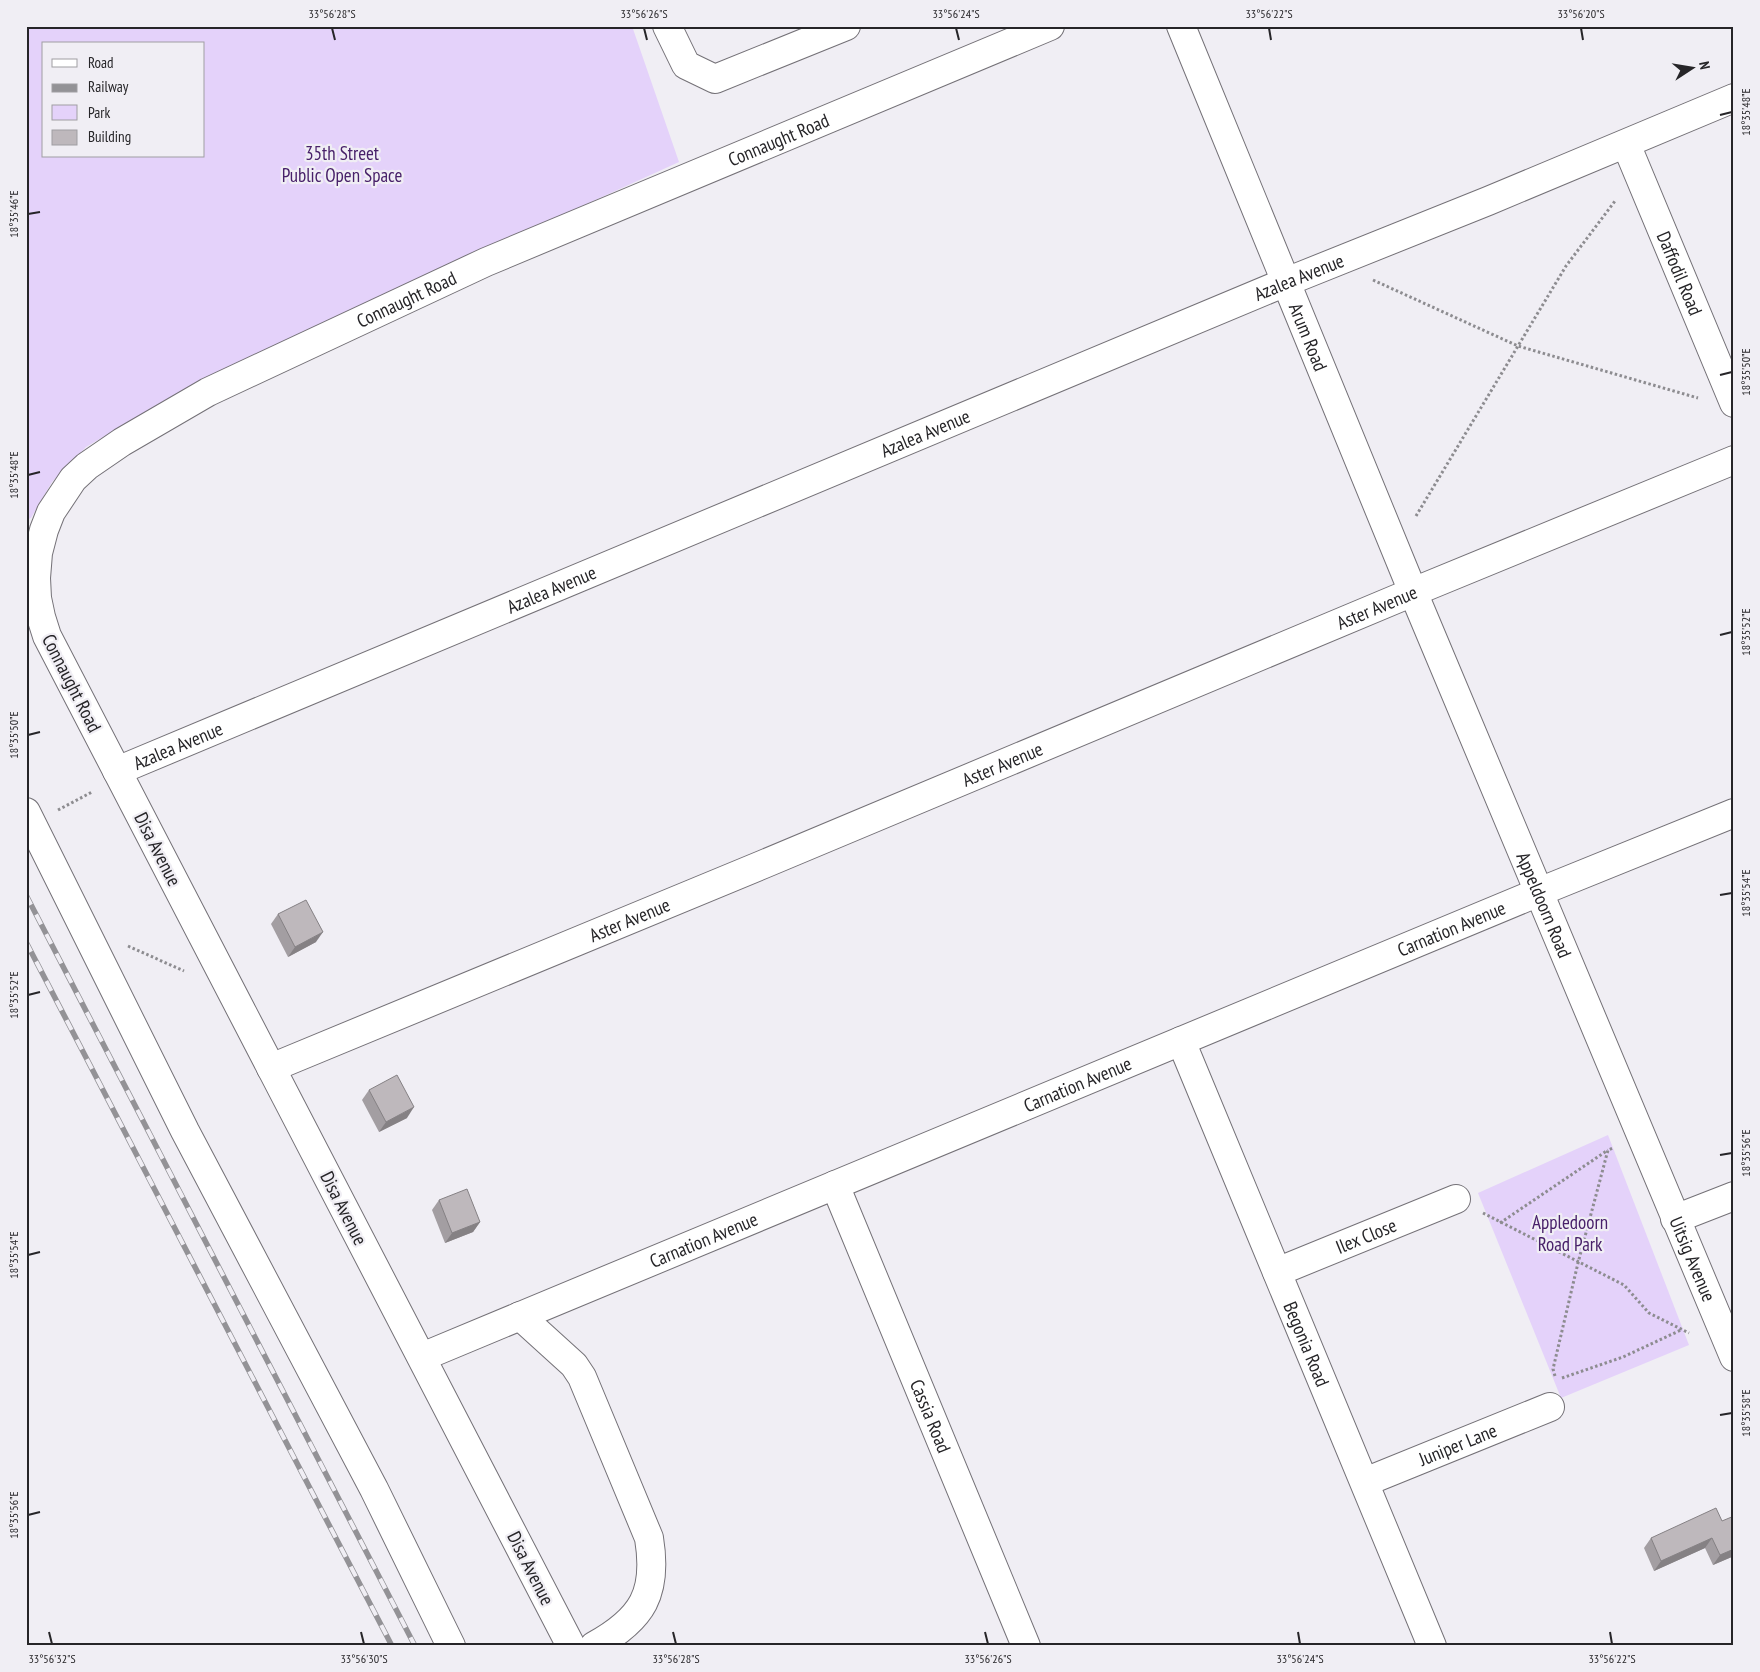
<svg xmlns="http://www.w3.org/2000/svg" width="1760" height="1672" font-family="'PT Sans Narrow',sans-serif">
	<style>
		.green { fill: #e4d2fa; fill-rule: evenodd }
		.lines { fill: none; stroke-linecap: round; stroke-linejoin: round }
		.minor-casing { stroke: #747177; stroke-width: 30 }
		.path { stroke: #8d8c90; stroke-width: 3; stroke-dasharray: 2.5 2.5; stroke-linecap: butt }
		.minor { stroke: #fff; stroke-width: 28 }
		.rail-casing { stroke: #939296; stroke-width: 5.5 }
		.rail { stroke: #f0eef4; stroke-width: 4; stroke-dasharray: 11; stroke-linecap: butt }
		.wall { fill: #a39ea2 }
		.shaded-wall { fill: #858184 }
		.building { fill: #beb8bc; stroke: #858184 }
		.ticks { fill: none; stroke: #262528; stroke-width: 2 }
		.labels { text-anchor: middle; dominant-baseline: central; stroke-width: 4.5; stroke-linejoin: round; paint-order: stroke }
		.street-label { font-size: 19px; fill: #262528; stroke: #f0eef4 }
		.park-label { font-size: 19px; fill: #48216a; stroke: #f0eef4 }
		.neatline { fill: none; stroke: #262528; stroke-width: 2 }
		.ticks-label { font-size: 12px; text-anchor: middle; fill: #262528 }
	</style>
	<rect width="100%" height="100%" fill="#f0eef4"/>
	<!-- green -->
	<g class="green">
		<path d="M26,26H632L679,162L198,381L86,447L52,482L31,518L26,520ZM44,44H204V156H44Z"/>
		<polygon points="1608,1135 1689,1345 1561,1398 1478,1193"/>
	</g>
	<g class="lines">
		<!-- minor casing -->
		<g class="minor-casing">
			<g id="minor">
				<polyline points="667,26 686,65 715,79 846,26"/>
				<path id="s1" d="M1181,26L1413,592L1734,1357"/>
				<path id="s2" d="M1626,144L1734,403"/>
				<path id="s3" d="M117,771L1286,282L1488,201L1734,98"/>
				<polyline points="26,812 185,1131 374,1489 451,1646"/>
				<path id="s4" d="M1181,1041L1432,1646"/>
				<path id="s5" d="M271,1068L764,864L1413,592L1734,460"/>
				<path id="s6" d="M835,1185L1026,1646"/>
				<polyline points="1675,1219 1734,1196"/>
				<path id="s7" d="M1277,1272L1456,1199"/>
				<path d="M520,1316L574,1365L582,1377L649,1538C658,1593 643,1619 594,1646"/>
				<path id="s8" d="M422,1357L1539,892L1734,813"/>
				<path id="s9" d="M1365,1482L1550,1407"/>
				<path id="s10" d="M571,1646L47,636L41,617L37,598L36,578L38,553L44,530L51,512L73,479L87,466L122,442L208,392L486,262L1050,26"/>
			</g>
		</g>
		<!-- path -->
		<g class="path">
			<polyline points="1373,280 1518,346 1698,398"/>
			<polyline points="1416,516 1566,266 1615,201"/>
			<polyline points="58,810 92,792"/>
			<polyline points="128,946 184,971"/>
			<polyline points="1483,1213 1624,1285 1649,1313 1689,1333"/>
			<polyline points="1500,1223 1608,1150"/>
			<polyline points="1555,1376 1553,1369 1578,1263 1608,1150 1613,1148"/>
			<polyline points="1562,1378 1623,1357 1681,1330"/>
		</g>
		<!-- minor -->
		<use href="#minor" class="minor"/>
		<!-- rail casing -->
		<g class="rail-casing">
			<g id="rail">
				<polyline points="26,895 415,1646"/>
				<polyline points="26,942 392,1646"/>
			</g>
		</g>
		<!-- rail -->
		<use href="#rail" class="rail"/>
	</g>
	<!-- wall -->
	<g class="wall">
		<polygon points="278,914 316,942 288,957 271,924"/>
		<polygon points="369,1090 407,1118 379,1132 362,1100"/>
		<polygon points="439,1200 480,1222 473,1232 445,1243 432,1210"/>
		<polygon points="1722,1521 1734,1556 1713,1565 1705,1548 1654,1571 1644,1548 1651,1538"/>
	</g>
	<!-- shaded-wall -->
	<g class="shaded-wall">
		<polygon points="323,932 316,942 288,957 295,947"/>
		<polygon points="414,1107 407,1118 379,1132 386,1122"/>
		<polygon points="480,1222 473,1232 445,1243 452,1233"/>
		<polygon points="1712,1538 1705,1548 1654,1571 1661,1561"/>
		<polygon points="1734,1549 1734,1556 1713,1565 1720,1555"/>
	</g>
	<!-- building -->
	<g class="building">
		<polygon points="306,900 323,932 295,947 278,914"/>
		<polygon points="397,1075 414,1107 386,1122 369,1090"/>
		<polygon points="467,1189 480,1222 452,1233 439,1200"/>
		<polygon points="1716,1508 1722,1521 1734,1516 1734,1549 1720,1555 1712,1538 1661,1561 1651,1538"/>
	</g>
	<!-- ticks -->
	<path class="ticks" d="M332,28L335,40M644,28L647,40M956,28L959,40M1269,28L1271,40M1581,28L1583,40M1720,115L1732,112M28,214L40,212M1720,375L1732,372M28,475L40,472M1720,635L1732,632M28,735L40,732M1720,895L1732,893M28,995L40,992M1720,1155L1732,1153M28,1255L40,1252M1720,1415L1732,1413M28,1515L40,1512M49,1632L52,1644M361,1632L364,1644M673,1632L676,1644M985,1632L988,1644M1298,1632L1300,1644M1610,1632L1612,1644"/>
	<g class="labels">
		<!-- street labels -->
		<g class="street-label">
			<text stroke="none"><textPath href="#s10" startOffset="2090">Connaught Road</textPath></text>
			<text stroke="none"><textPath href="#s2" startOffset="140">Daffodil Road</textPath></text>
			<text stroke="none"><textPath href="#s3" startOffset="1281">Azalea Avenue</textPath></text>
			<text stroke="none"><textPath href="#s10" startOffset="1685">Connaught Road</textPath></text>
			<text stroke="none"><textPath href="#s1" startOffset="336">Arum Road</textPath></text>
			<text stroke="none"><textPath href="#s3" startOffset="876">Azalea Avenue</textPath></text>
			<text stroke="none"><textPath href="#s3" startOffset="471">Azalea Avenue</textPath></text>
			<text stroke="none"><textPath href="#s5" startOffset="1198">Aster Avenue</textPath></text>
			<text transform="translate(72 683) rotate(63)">Connaught Road</text>
			<text stroke="none"><textPath href="#s3" startOffset="66">Azalea Avenue</textPath></text>
			<text stroke="none"><textPath href="#s5" startOffset="792">Aster Avenue</textPath></text>
			<text transform="translate(158 849) rotate(63)">Disa Avenue</text>
			<text stroke="none"><textPath href="#s1" startOffset="951">Appeldoorn Road</textPath></text>
			<text stroke="none"><textPath href="#s5" startOffset="388">Aster Avenue</textPath></text>
			<text stroke="none"><textPath href="#s8" startOffset="1115">Carnation Avenue</textPath></text>
			<text stroke="none"><textPath href="#s8" startOffset="710">Carnation Avenue</textPath></text>
			<text transform="translate(344 1208) rotate(63)">Disa Avenue</text>
			<text stroke="none"><textPath href="#s7" startOffset="96">Ilex Close</textPath></text>
			<text stroke="none"><textPath href="#s8" startOffset="305">Carnation Avenue</textPath></text>
			<text stroke="none"><textPath href="#s1" startOffset="1335">Uitsig Avenue</textPath></text>
			<text stroke="none"><textPath href="#s4" startOffset="328">Begonia Road</textPath></text>
			<text stroke="none"><textPath href="#s6" startOffset="250">Cassia Road</textPath></text>
			<text stroke="none"><textPath href="#s9" startOffset="100">Juniper Lane</textPath></text>
			<text transform="translate(531 1568) rotate(63)">Disa Avenue</text>
		</g>
		<!-- park labels -->
		<g class="park-label">
			<text x="342" y="153">35th Street<tspan x="342" dy="22">Public Open Space</tspan></text>
			<text x="1570" y="1222">Appledoorn<tspan x="1570" dy="22">Road Park</tspan></text>
		</g>
	</g>
	<!-- border -->
	<rect width="1760" height="1672" fill="none" stroke="#f0eef4" stroke-width="55"/>
	<!-- legend -->
	<rect x="42" y="42" width="162" height="115" fill="#f0eef4" stroke="#9f9ea2"/>
	<rect x="52" y="59" width="25" height="8" fill="#ffffff" stroke="#9f9ea2"/>
	<text x="88" y="68" font-size="15" fill="#262528">Road</text>
	<rect x="52" y="84" width="25" height="8" fill="#939296" stroke="#9f9ea2"/>
	<text x="88" y="92" font-size="15" fill="#262528">Railway</text>
	<rect x="52" y="105" width="25" height="15" fill="#e4d2fa" stroke="#9f9ea2"/>
	<text x="88" y="118" font-size="15" fill="#262528">Park</text>
	<rect x="52" y="130" width="25" height="15" fill="#beb8bc" stroke="#9f9ea2"/>
	<text x="88" y="142" font-size="15" fill="#262528">Building</text>
	<!-- north arrow -->
	<g transform="translate(1692 68) rotate(78)" stroke="#f0eef4" stroke-width="4" paint-order="stroke">
	<path d="M0-4L9 19L0 12L-9 19Z" fill="#262528"/>
	<text y="-8" font-size="14" font-weight="bold" text-anchor="middle" fill="#262528">N</text>
	</g>
	<rect x="28" y="28" width="1704" height="1616" class="neatline"/>
	<g class="ticks-label">
		<text x="332" y="18">33°56'28"S</text>
		<text x="644" y="18">33°56'26"S</text>
		<text x="956" y="18">33°56'24"S</text>
		<text x="1269" y="18">33°56'22"S</text>
		<text x="1581" y="18">33°56'20"S</text>
		<text transform="translate(1746 112) rotate(-90)" y="4">18°35'48"E</text>
		<text transform="translate(14 214) rotate(-90)" y="4">18°35'46"E</text>
		<text transform="translate(1746 372) rotate(-90)" y="4">18°35'50"E</text>
		<text transform="translate(14 475) rotate(-90)" y="4">18°35'48"E</text>
		<text transform="translate(1746 632) rotate(-90)" y="4">18°35'52"E</text>
		<text transform="translate(14 735) rotate(-90)" y="4">18°35'50"E</text>
		<text transform="translate(1746 893) rotate(-90)" y="4">18°35'54"E</text>
		<text transform="translate(14 995) rotate(-90)" y="4">18°35'52"E</text>
		<text transform="translate(1746 1153) rotate(-90)" y="4">18°35'56"E</text>
		<text transform="translate(14 1255) rotate(-90)" y="4">18°35'54"E</text>
		<text transform="translate(1746 1413) rotate(-90)" y="4">18°35'58"E</text>
		<text transform="translate(14 1515) rotate(-90)" y="4">18°35'56"E</text>
		<text x="52" y="1663">33°56'32"S</text>
		<text x="364" y="1663">33°56'30"S</text>
		<text x="676" y="1663">33°56'28"S</text>
		<text x="988" y="1663">33°56'26"S</text>
		<text x="1300" y="1663">33°56'24"S</text>
		<text x="1612" y="1663">33°56'22"S</text>
	</g>
</svg>
